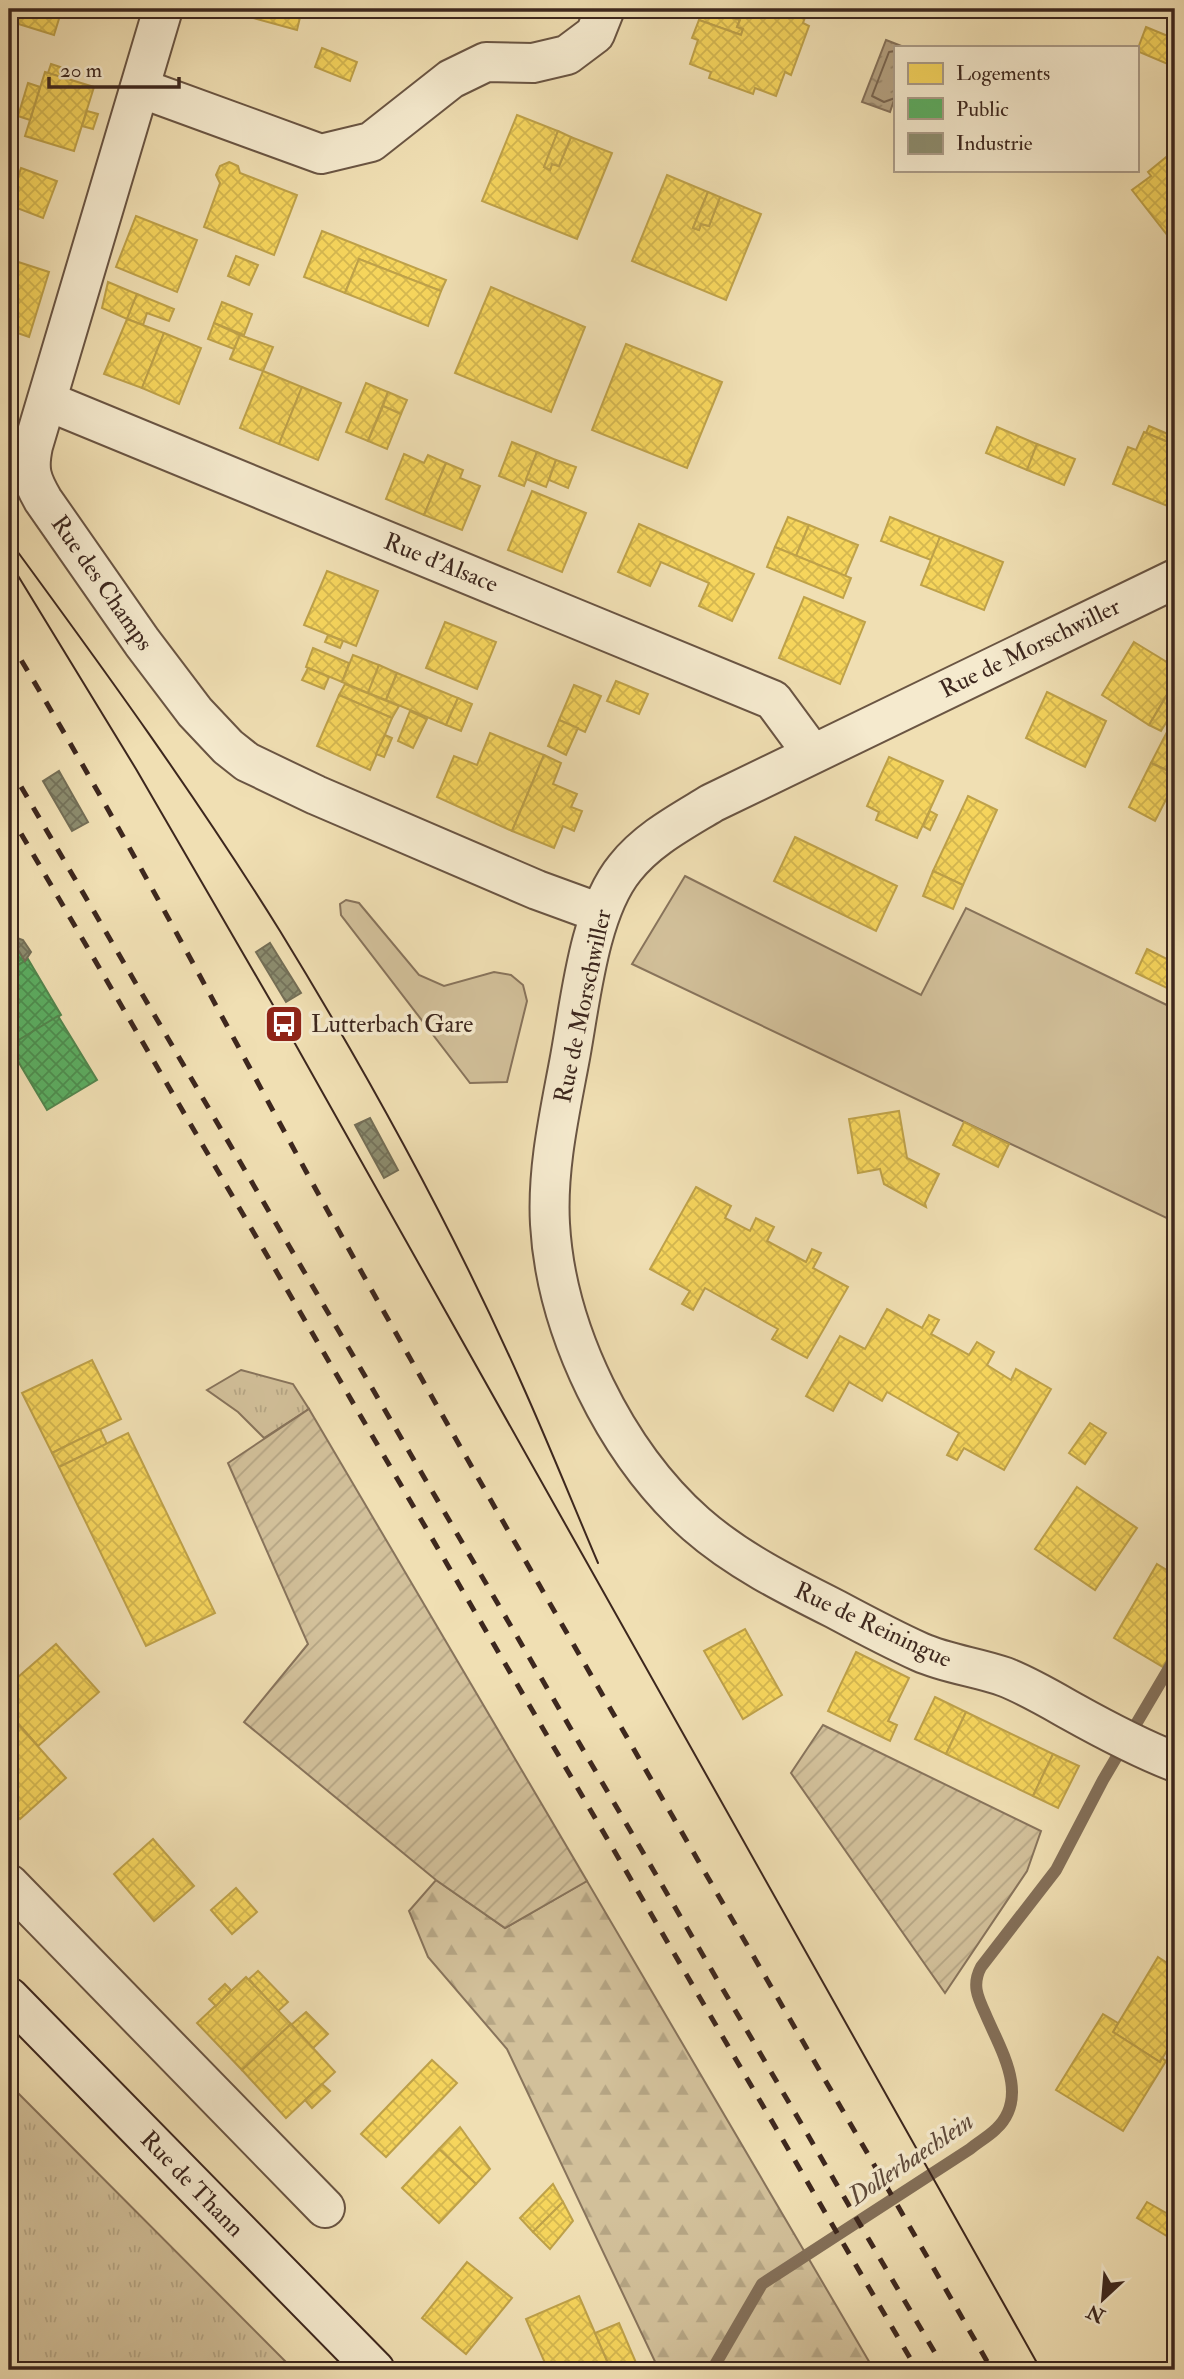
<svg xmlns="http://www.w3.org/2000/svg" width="1184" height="2379" font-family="'IM FELL Double Pica',serif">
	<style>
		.grass { fill: #d2c09a; stroke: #88745c; stroke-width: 2 }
		.forest { fill: url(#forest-firs); stroke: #88745c; stroke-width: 2 }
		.park { fill: url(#park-tufts); stroke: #88745c; stroke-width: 2 }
		.garden { fill: url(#garden-furrows); stroke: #88745c; stroke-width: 2 }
		.water { fill: url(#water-ripples); stroke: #847059; stroke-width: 2 }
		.homes { fill: url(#homes-cross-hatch); stroke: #bea149; stroke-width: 2 }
		.public { fill: url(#public-cross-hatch); stroke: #51864d; stroke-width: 2 }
		.industry { fill: url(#industry-cross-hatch); stroke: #746e56; stroke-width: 2 }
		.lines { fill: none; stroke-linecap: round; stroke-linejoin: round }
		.shore { stroke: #78644f; stroke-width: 2 }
		.stream { stroke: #847059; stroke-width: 12 }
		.street-casing { stroke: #6a5543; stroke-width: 42 }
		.secondary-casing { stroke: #3d271e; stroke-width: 42 }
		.street { stroke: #f5eace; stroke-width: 38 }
		.secondary { stroke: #f5eace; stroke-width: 38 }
		.tram { stroke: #3d271e; stroke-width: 2 }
		.rail { stroke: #3d271e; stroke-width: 5; stroke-dasharray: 12 12; stroke-linecap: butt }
		.labels { text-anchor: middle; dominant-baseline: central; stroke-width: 7; stroke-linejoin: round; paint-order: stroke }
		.street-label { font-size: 24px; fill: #3d271e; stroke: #f5eace }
		.poi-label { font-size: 24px; fill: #3d271e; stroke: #f5eace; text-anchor: start }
		.water-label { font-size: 26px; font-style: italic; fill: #604b3b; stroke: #f5eace }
	</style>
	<defs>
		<pattern id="forest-firs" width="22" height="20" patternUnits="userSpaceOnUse" patternTransform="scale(1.75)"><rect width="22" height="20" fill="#d2c09a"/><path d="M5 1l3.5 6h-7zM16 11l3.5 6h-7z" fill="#b5a584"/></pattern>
		<pattern id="park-tufts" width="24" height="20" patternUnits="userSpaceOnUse" patternTransform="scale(1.75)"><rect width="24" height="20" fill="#d2c09a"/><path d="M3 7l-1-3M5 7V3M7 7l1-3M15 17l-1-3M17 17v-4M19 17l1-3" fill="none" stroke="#b5a584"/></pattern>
		<pattern id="garden-furrows" width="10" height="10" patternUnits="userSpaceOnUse" patternTransform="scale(1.75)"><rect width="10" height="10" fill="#d2c09a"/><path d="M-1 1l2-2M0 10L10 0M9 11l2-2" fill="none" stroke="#b5a584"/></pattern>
		<pattern id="water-ripples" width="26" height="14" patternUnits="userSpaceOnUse" patternTransform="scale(1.75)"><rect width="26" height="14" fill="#b3a080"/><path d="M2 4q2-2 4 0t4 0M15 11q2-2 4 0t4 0" fill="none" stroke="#938268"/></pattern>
		<pattern id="homes-cross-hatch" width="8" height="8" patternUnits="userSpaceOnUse" patternTransform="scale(1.75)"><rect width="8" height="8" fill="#f6d55c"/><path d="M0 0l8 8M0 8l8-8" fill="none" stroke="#d4b750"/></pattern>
		<pattern id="public-cross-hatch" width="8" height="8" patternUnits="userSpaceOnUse" patternTransform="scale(1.75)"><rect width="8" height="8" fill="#5aae61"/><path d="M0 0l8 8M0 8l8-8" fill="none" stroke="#4c8e4f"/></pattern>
		<pattern id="industry-cross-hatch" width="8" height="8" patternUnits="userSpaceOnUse" patternTransform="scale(1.75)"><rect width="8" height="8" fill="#8c8c6e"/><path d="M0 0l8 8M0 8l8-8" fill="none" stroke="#74725a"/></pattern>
	</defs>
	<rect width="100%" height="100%" fill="#f0dfb3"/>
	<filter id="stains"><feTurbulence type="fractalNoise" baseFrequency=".00286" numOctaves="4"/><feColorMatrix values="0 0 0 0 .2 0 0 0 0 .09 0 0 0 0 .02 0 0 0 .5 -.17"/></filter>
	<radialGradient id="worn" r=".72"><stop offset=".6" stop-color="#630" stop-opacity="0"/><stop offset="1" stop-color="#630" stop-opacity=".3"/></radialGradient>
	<!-- grass -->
	<g class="grass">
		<polygon points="685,876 921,995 966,908 1175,1009 1175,1222 632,964"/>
		<polygon points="346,900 359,903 419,975 444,986 494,972 511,975 523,985 527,1001 507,1082 470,1083 341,915 340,904"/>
	</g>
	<!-- forest -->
	<polygon class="forest" points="436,1880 505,1928 587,1881 874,2370 659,2370 507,2049 428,1957 409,1911"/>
	<!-- park -->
	<g class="park">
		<polygon points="241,1370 293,1384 309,1409 264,1438 238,1412 207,1390"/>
		<polygon points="9,2084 294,2370 9,2370"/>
	</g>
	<!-- garden -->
	<g class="garden">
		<polygon points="309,1409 587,1881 505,1928 436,1880 244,1722 308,1644 228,1463"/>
		<polygon points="823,1725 1041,1831 1027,1871 945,1993 791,1773"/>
	</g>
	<!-- water -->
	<polygon class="water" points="886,40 904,47 895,47 895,97 890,112 862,102"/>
	<!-- homes -->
	<g class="homes">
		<polygon points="11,9 62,9 54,35 9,21"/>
		<polygon points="248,9 302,9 297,30 246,16"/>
		<polygon points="703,9 740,20 737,27 743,29 741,35 699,20"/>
		<polygon points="709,9 808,9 803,23 809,26 791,75 785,72 776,96 755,88 753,94 709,78 711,72 690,64 698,40 692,38 699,20 741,35 743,29 737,27 740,20"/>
		<polygon points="1146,27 1175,39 1175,88 1168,84 1175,67 1137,51"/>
		<polygon points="322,48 357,62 350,81 315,67"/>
		<polygon points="51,64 66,69 63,78 48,73"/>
		<polygon points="45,72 94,87 74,151 25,136"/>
		<polygon points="28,83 40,87 30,120 18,116"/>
		<polygon points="87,111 98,114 93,129 82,126"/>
		<polygon points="517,115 558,131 544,167 550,170 552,164 559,166 571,137 612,153 577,239 482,201"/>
		<polygon points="558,131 571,137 559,166 552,164 550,170 544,167"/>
		<polygon points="1170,154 1175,160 1175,230 1168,236 1132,190 1151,176 1148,172"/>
		<polygon points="229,162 238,166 240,173 297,195 274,255 204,227 220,183 216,175 220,166"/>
		<polygon points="21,168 57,181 43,218 9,205"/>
		<polygon points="667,175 708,192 693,228 699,230 701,224 709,226 720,197 761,214 726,300 632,261"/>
		<polygon points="708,192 720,197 709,226 701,224 699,230 693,228"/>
		<polygon points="136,216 197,240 177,292 116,267"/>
		<polygon points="322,231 446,280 441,291 359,259 345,293 304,277"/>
		<polygon points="236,256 258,265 249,285 228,276"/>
		<polygon points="9,259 49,272 29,337 9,330"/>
		<polygon points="359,259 441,291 428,326 345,293"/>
		<polygon points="108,282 137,294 127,319 102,308"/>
		<polygon points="491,287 585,327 551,412 455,373"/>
		<polygon points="137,294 174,309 169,321 147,313 143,325 127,319"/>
		<polygon points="222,302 252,314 244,335 214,323"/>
		<polygon points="127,319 164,333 142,388 104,374"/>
		<polygon points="214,323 240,335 234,349 208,339"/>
		<polygon points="164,333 201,348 179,404 142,388"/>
		<polygon points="240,335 273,347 263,371 230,359"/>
		<polygon points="626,344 722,382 687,468 592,430"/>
		<polygon points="263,371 302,387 279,444 240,428"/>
		<polygon points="366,383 388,392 368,441 346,432"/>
		<polygon points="302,387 341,403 318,460 279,444"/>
		<polygon points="388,392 407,400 401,414 383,406"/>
		<polygon points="383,406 401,414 387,449 368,441"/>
		<polygon points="1149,426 1175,437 1171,443 1146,433"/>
		<polygon points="997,427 1037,444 1027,470 986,453"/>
		<polygon points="1144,432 1175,445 1175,509 1113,484 1128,447 1136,450"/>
		<polygon points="512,442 537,452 524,486 499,476"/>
		<polygon points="1037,444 1075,459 1064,485 1027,470"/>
		<polygon points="537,452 556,460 546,487 526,479"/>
		<polygon points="404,454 424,463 428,455 446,463 424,515 386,499"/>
		<polygon points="556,460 576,467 568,488 549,480"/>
		<polygon points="446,463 463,470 460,478 480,486 462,530 424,515"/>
		<polygon points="532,491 586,513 562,572 508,550"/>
		<polygon points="788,517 809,525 796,556 775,547"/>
		<polygon points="890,517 940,537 931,560 881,541"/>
		<polygon points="639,524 754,574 732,621 699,606 709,583 661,562 650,586 618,572"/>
		<polygon points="809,525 858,545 845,576 796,556"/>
		<polygon points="940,537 1003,562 984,610 921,585"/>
		<polygon points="775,547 851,578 843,598 767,567"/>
		<polygon points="327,571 378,591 356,646 304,625"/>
		<polygon points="804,597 865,622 840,684 779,658"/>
		<polygon points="445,622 496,642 477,689 426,668"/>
		<polygon points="328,635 343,641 340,648 325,642"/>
		<polygon points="1134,642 1175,667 1175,681 1149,725 1102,695"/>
		<polygon points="313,648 349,663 342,682 306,667"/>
		<polygon points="353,655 379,665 368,693 342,682"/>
		<polygon points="379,665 397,673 386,700 368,693"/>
		<polygon points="308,668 329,677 324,689 302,680"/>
		<polygon points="397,673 458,698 446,725 386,700"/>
		<polygon points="616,681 648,694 639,714 607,701"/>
		<polygon points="345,684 399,706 392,718 339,695"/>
		<polygon points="574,685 601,696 585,732 559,720"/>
		<polygon points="1047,692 1106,721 1085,767 1026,738"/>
		<polygon points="1169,692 1175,696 1175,708 1161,731 1149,725"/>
		<polygon points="339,695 392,718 370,770 317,746"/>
		<polygon points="458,698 472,704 461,731 446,725"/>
		<polygon points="410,711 427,719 413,748 398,741"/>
		<polygon points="559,720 578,728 566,755 548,746"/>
		<polygon points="1169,728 1175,731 1175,774 1151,763"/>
		<polygon points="490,733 544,755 512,831 437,797 454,756 477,765"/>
		<polygon points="385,735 392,738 384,757 376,754"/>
		<polygon points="544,755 561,763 553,784 577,794 571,807 582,811 574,831 563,826 554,848 512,831"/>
		<polygon points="889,757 943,781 917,838 876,820 879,812 867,806"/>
		<polygon points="1151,763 1175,774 1175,782 1155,821 1129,807"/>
		<polygon points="968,796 997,810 963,885 933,871"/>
		<polygon points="930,811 937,815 930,830 923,826"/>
		<polygon points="795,837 897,886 876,931 774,881"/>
		<polygon points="933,871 963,885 953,909 923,896"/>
		<polygon points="1147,949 1175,963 1175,981 1171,990 1136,973"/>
		<polygon points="899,1111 907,1158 939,1174 925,1203 926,1207 884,1184 880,1169 858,1173 849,1119"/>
		<polygon points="964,1122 1009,1144 998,1167 953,1145"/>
		<polygon points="696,1187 731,1206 725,1218 750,1231 756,1218 774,1227 767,1241 806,1262 812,1249 821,1253 813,1268 848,1287 807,1358 772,1339 778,1329 705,1288 693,1310 682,1304 690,1291 650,1269"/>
		<polygon points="887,1309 922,1328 929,1315 939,1320 931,1334 969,1355 977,1342 994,1352 987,1365 1011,1380 1016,1369 1051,1389 1004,1470 964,1448 957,1460 947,1455 959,1433 887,1392 882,1401 849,1382 833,1411 806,1396 840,1336 865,1349"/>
		<polygon points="92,1360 121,1419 52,1453 22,1393"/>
		<polygon points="1090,1423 1106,1433 1085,1464 1069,1453"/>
		<polygon points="100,1429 107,1444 59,1467 52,1453"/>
		<polygon points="128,1433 215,1613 146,1646 59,1467"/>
		<polygon points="1077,1487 1137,1528 1095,1590 1035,1549"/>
		<polygon points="1157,1564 1175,1575 1175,1646 1163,1667 1114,1638"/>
		<polygon points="745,1629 782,1695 743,1719 704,1651"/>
		<polygon points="56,1644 99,1692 38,1746 9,1713 9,1685"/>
		<polygon points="856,1652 909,1678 888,1721 897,1725 890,1741 828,1711"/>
		<polygon points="935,1697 966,1712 946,1754 915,1739"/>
		<polygon points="966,1712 1053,1754 1033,1796 946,1754"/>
		<polygon points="18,1724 66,1778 20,1819 9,1807 9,1732"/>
		<polygon points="1053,1754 1079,1766 1058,1808 1033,1796"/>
		<polygon points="153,1839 194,1886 154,1921 114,1874"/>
		<polygon points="236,1888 257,1912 232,1934 211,1910"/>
		<polygon points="1158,1957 1175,1968 1175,2037 1160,2062 1113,2032"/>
		<polygon points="258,1971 288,2002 278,2011 249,1979"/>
		<polygon points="246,1977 291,2024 242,2070 197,2023"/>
		<polygon points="225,1984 231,1990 216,2006 209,1999"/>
		<polygon points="306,2012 328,2034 313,2048 291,2025"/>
		<polygon points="1103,2014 1118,2023 1113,2032 1160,2062 1162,2058 1166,2061 1123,2131 1056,2090"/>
		<polygon points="291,2024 335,2072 286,2118 242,2070"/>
		<polygon points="432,2060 457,2083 386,2157 361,2134"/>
		<polygon points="322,2084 330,2091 312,2108 305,2100"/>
		<polygon points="460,2127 490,2169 476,2184 439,2149"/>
		<polygon points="439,2149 476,2184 439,2223 402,2188"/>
		<polygon points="553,2184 563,2202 533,2232 520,2218"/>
		<polygon points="563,2202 573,2221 550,2249 533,2232"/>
		<polygon points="1147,2202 1175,2218 1175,2241 1137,2218"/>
		<polygon points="467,2262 512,2298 466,2354 422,2318"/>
		<polygon points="579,2296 611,2370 548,2370 526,2319"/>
		<polygon points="619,2323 637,2365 624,2370 611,2370 595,2333"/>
	</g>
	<!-- public -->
	<g class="public">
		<polygon points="9,934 25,961 9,971"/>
		<polygon points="28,959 61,1015 9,1046 9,971"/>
		<polygon points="58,1016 97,1080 47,1110 9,1046"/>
	</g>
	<!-- industry -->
	<g class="industry">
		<polygon points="59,771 88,822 72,831 43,781"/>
		<polygon points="17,938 23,940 31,952 25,961 12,940"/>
		<polygon points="270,943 301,993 286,1002 256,952"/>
		<polygon points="370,1118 398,1170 384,1178 355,1125"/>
	</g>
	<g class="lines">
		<!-- shore -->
		<polyline class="shore" points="895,51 889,52 872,96 884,102 895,98"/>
		<!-- stream -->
		<path class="stream" d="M712,2370L762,2284L970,2149C978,2142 988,2137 996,2129C1031,2096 1000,2049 985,2013C977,1996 972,1984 981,1967L1056,1870L1103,1780L1175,1658"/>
		<!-- street casing -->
		<g class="street-casing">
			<g id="street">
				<path d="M163,9L33,446C28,470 31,479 43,500L142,642L195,712L228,747L247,762L316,795L537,890L600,913"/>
				<polyline points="140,88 321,154 371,142 451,79 486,62 533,63 567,55 595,34 605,9"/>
				<polyline points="47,401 773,700 812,753"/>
				<path d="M1175,579L712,803C681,822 648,839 625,868C588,913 580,1006 569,1063C559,1116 547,1170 550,1224C556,1331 616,1453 696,1524C737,1560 787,1585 835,1609C863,1624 891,1639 920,1652C947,1664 977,1667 1005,1677C1028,1686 1050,1699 1071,1711C1105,1730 1139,1748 1175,1762"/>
				<polyline points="9,1884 325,2208"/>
			</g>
		</g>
		<!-- secondary casing -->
		<g class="secondary-casing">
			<polyline id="secondary" points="9,1997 375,2370"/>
		</g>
		<!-- street -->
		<use href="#street" class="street"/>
		<!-- secondary -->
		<use href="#secondary" class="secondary"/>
		<!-- tram -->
		<g class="tram">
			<path d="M9,540C103,668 196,796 280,931C369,1076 452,1227 521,1382C548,1442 572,1502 598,1563"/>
			<polyline points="9,561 136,769 284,1024 1041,2370"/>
		</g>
		<!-- rail -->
		<g class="rail">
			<path d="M9,640C142,859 258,1089 384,1312C584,1667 790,2017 992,2370"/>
			<polyline points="9,766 945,2370"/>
			<polyline points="9,813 917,2370"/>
		</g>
	</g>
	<!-- icons -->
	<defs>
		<g id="bus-square" transform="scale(2.0125)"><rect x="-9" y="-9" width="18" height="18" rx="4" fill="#8f2418" stroke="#f5eace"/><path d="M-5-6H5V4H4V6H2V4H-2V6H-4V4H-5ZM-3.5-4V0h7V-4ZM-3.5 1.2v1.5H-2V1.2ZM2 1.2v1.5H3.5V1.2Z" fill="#fff"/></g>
	</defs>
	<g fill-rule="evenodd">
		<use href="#bus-square" x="284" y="1024"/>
	</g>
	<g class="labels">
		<!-- street labels -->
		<g class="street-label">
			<text transform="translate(441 563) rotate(22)">Rue d'Alsace</text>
			<text transform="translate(102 583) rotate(55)">Rue des Champs</text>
			<text transform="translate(1030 648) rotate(-26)">Rue de Morschwiller</text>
			<text transform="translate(583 1006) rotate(-78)">Rue de Morschwiller</text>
			<text transform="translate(873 1625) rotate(25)">Rue de Reiningue</text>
			<text transform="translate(192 2184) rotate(46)">Rue de Thann</text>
		</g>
		<!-- poi labels -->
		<g class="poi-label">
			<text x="311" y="1024">Lutterbach Gare</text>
		</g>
		<!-- water labels -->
		<g class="water-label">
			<text transform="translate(911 2159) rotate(-34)">Dollerbaechlein</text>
		</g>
	</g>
	<!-- margin -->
	<rect width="1184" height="2379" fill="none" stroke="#f0dfb3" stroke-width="35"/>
	<rect x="10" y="10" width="1163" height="2358" fill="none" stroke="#3d271e" stroke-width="3.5"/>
	<rect x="18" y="18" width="1149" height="2344" fill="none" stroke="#3d271e" stroke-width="2"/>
	<!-- legend -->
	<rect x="894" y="46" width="245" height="126" fill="#f5eace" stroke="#ab9c88" stroke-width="2"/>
	<rect x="908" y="63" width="35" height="21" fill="#f6d55c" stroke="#ab9c88" stroke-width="2"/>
	<text x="956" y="80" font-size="21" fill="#3d271e">Logements</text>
	<rect x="908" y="98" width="35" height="21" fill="#5aae61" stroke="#ab9c88" stroke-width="2"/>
	<text x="956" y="116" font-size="21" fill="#3d271e">Public</text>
	<rect x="908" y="133" width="35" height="21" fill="#8c8c6e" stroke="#ab9c88" stroke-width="2"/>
	<text x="956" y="150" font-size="21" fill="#3d271e">Industrie</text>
	<!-- north arrow -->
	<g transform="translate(1103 2299) rotate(206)" stroke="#f5eace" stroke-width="5" paint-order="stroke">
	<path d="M0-5L12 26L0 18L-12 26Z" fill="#3d271e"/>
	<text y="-10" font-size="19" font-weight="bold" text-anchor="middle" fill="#3d271e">N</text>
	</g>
	<!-- scale -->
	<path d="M49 77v10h130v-10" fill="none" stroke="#3d271e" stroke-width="3.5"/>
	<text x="60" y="77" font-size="21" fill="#3d271e" stroke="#f5eace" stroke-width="5" paint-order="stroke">20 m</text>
	<rect width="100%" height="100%" filter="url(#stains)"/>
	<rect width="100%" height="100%" fill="url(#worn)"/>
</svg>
